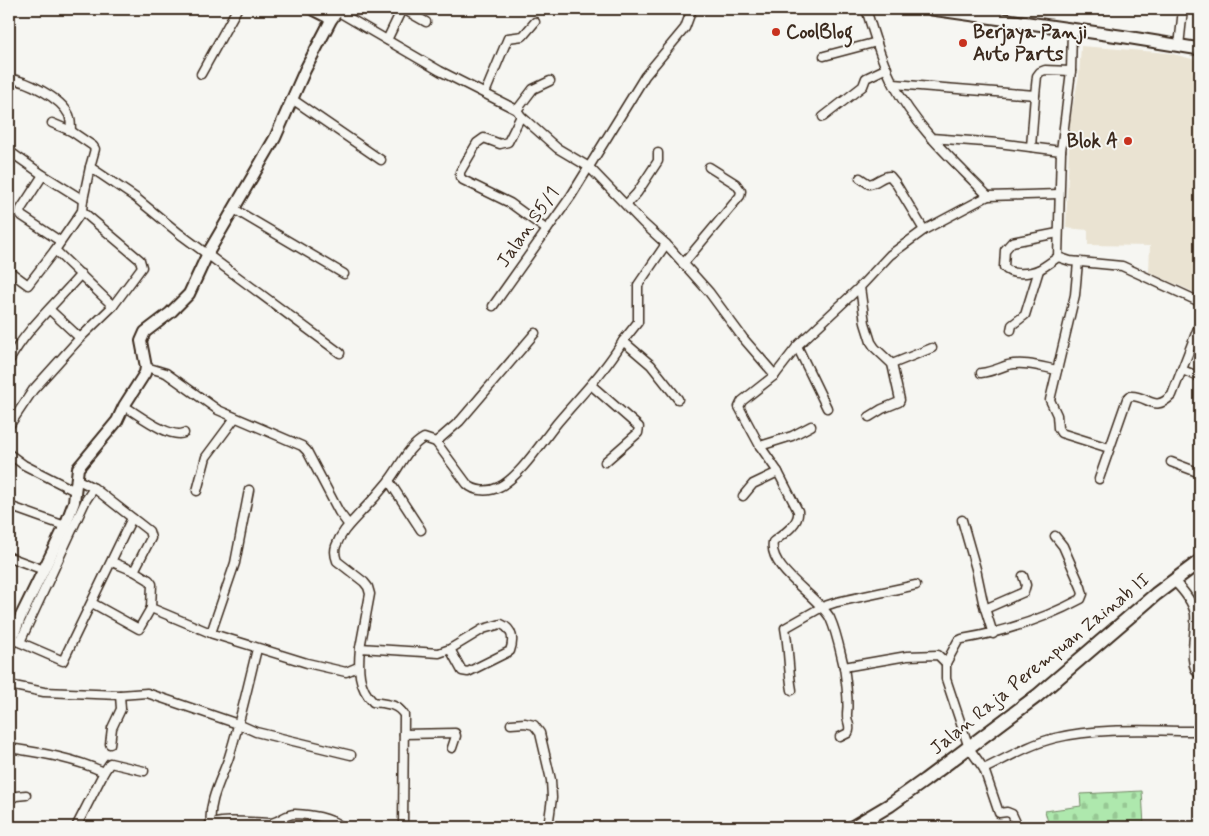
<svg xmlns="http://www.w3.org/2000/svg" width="1209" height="836" font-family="Mynerve,sans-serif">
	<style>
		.built { fill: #eae3d2 }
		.cemetery { fill: url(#cemetery-stones); stroke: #748966 }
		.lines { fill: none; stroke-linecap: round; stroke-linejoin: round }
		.minor-casing { stroke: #3b2a1e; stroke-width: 11 }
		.tertiary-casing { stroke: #3b2a1e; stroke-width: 14 }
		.secondary-casing { stroke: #3b2a1e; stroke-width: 15 }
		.primary-casing { stroke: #3b2a1e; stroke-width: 16 }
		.minor { stroke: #f6f6f2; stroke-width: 8 }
		.tertiary { stroke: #f6f6f2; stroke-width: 10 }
		.secondary { stroke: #f6f6f2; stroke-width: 11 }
		.primary { stroke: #f6f6f2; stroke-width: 12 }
		.poi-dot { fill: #c8321e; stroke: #f6f6f2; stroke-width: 2 }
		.labels { text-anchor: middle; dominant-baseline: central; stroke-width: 4; stroke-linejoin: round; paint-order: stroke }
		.poi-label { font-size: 19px; font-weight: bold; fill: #3b2a1e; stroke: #f6f6f2; text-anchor: start }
		.street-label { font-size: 19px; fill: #3b2a1e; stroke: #f6f6f2 }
	</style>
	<defs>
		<pattern id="cemetery-stones" width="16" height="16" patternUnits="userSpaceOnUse" patternTransform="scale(1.25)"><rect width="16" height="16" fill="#aee8ad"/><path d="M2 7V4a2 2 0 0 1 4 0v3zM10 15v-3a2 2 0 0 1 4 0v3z" fill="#97c794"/></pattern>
	</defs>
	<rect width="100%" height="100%" fill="#f6f6f2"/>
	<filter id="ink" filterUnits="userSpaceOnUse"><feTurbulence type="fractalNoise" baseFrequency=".02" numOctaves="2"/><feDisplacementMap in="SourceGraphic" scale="10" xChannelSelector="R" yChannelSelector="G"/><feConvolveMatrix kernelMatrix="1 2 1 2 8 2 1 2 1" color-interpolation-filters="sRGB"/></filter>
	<g filter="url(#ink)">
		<!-- built -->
		<g class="built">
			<polygon points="1081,46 1169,53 1200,61 1200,295 1149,272 1150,246 1088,245 1088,230 1066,228 1070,120 1079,76"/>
			<polygon points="296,817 329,822 335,827 211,827 213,826 278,826 288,818"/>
		</g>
		<!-- cemetery -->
		<polygon class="cemetery" points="1142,791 1144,826 1152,826 1152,827 1083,827 1083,824 1063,827 1049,826 1045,811 1081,806 1080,794"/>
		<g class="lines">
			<!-- minor casing -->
			<g class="minor-casing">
				<g id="minor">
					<polyline points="309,9 331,20"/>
					<polyline points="403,9 426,22"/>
					<path d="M866,9C874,34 881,61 894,85C917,129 954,161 988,196"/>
					<polyline points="337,11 440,71 517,110 521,116 557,148 589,167 643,223 666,244 709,292 743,338 775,375"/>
					<polyline points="1072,30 1071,71 1061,151 1058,257 1070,261 1122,266 1200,302"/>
					<polyline points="387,40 402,9"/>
					<polyline points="1179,46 1183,9"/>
					<polyline points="824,56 877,42"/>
					<polyline points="201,74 237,9"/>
					<path d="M9,79C26,80 61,98 69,115C71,120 71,125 71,131L93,146L95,149L90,167"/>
					<polyline points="894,84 1035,95 1037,76 1040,72 1045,70 1071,71"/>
					<polyline points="485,93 508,38 523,36 535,22"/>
					<polyline points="292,99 381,160"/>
					<polyline points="517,110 533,89 550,81"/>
					<polyline points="521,116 508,142 500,144 484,138 477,143 460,172 460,177 463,180 510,203 547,230"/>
					<polyline points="823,117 863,86 866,78 887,68"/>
					<polyline points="52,123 71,131"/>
					<polyline points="931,138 998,143 1061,151"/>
					<polyline points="1031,147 1035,95"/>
					<polyline points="9,151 43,175 83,200"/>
					<polyline points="43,175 21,209 20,213 22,216 60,241"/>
					<path d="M860,178L869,184C877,183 883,175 890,176L895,182L924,230"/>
					<polyline points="626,205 637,193 658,161 658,153"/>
					<polyline points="234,209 344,274"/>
					<path d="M1058,257C1052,261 1046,266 1040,269C1030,274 1011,276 1004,267L1005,250L1012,242L1058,233"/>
					<polyline points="1078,262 1075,295 1050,400 1057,415 1058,428 1061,433 1109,448"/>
					<polyline points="683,264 740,196 741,191 736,184 709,167"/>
					<polyline points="9,271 28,285 55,250"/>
					<polyline points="860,287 865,323 871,342 875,348 892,364 900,400 899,402 882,409 869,417"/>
					<polyline points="113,306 55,250 82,211 83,200 90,167 136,198 180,234 340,353"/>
					<polyline points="493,306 571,196 645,76 685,28 692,9"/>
					<polyline points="50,310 80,338"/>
					<polyline points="1011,330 1012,325 1025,315 1039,270"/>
					<path d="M535,333L460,421L436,442L467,484C475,492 489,492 499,487C520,477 543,440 558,422C581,395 605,371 623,341L651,365L678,399"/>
					<polyline points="623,341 638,322 638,285 666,244"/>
					<polyline points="797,346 827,408"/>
					<path d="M9,361C26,329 57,302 81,274"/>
					<polyline points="892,364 932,348"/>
					<polyline points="146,367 166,373 218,410 302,446 307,451 339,512 348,524"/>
					<polyline points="1182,370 1200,377"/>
					<path d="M981,373C991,372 999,368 1008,365C1024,361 1042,367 1057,370"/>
					<polyline points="591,385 639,427 638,433 605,462"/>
					<path d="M124,406C138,414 169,439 184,433"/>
					<polyline points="9,426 33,390 80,338 113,306 142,267 140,260 82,211"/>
					<polyline points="760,446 792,436 811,426"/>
					<polyline points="9,454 24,465 75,491"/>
					<polyline points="1171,462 1200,473"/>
					<polyline points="76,479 94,488 149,531 151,538 134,571 112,562"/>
					<path d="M1099,479L1127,399L1130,396C1149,395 1153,414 1172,395L1200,323"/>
					<polyline points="389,481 421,530"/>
					<polyline points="197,491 206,457 235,418"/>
					<polyline points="743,496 753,484 778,472"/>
					<polyline points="9,506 65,526"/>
					<polyline points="962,520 976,569 983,602 993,634"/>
					<polyline points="9,557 44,570"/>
					<polyline points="134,571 149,580 152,584 151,608 213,634 307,663 346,672 358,667"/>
					<path d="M1174,581C1182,589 1193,602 1195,614C1197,631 1186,665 1200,675"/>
					<polyline points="92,603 139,629 151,608"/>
					<polyline points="985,609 1024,592 1026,585 1023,576"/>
					<polyline points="211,633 235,563 249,490"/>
					<polyline points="12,639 63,661 132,518"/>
					<polyline points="20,642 86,500 94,488"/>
					<path d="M360,648L370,594L368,587L364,582L337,561C335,556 334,552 336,546C341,532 351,523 361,512C370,503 379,493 387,483C400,468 406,448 424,438L436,442"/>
					<path d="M946,663L938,655L907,656L844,667C840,651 837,633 830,618C818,596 768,569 773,542C782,535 800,524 798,511L778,472L760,446L739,407L742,401L775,375L799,344L860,287L890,255L924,230L988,196L1059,194"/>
					<polyline points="9,685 44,692 120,695 147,693 238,724 256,732 351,755"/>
					<path d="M792,690C788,669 789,649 785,628L822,607L837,602L916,585"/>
					<polyline points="511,724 525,723 534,725 540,733 551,780 552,798 548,827"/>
					<polyline points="404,734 455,733 456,736 452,748"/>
					<path d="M840,737L848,733C852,726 846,721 847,714C849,698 846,683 844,667"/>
					<polyline points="110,744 112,728 121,709 120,695"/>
					<path d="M9,748C42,753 73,758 104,772"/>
					<path d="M984,769C1007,758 1030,744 1055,738C1101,727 1153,731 1200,731"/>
					<polyline points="9,800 16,796 26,795"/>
					<path d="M211,824C208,801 222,778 229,757C240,722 248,685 257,649"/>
					<path d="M208,826C220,818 255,823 270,823C280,822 285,814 295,814C312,815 329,817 342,827"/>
					<polyline points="76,827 104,772 110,763 144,771"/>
					<path d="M403,827L404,715C397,703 385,704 373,702C358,687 358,668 360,648L439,653L450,649L483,629L501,624C513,629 514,640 510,651L468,672L462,671L450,649"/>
					<path d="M1018,827L1012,814L1007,812L999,813L984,769L969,748L946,679V663L958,641L962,639C1003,632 1044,619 1081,599L1083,594L1081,587L1063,546L1055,536"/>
				</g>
			</g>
			<!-- tertiary casing -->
			<g class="tertiary-casing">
				<polyline id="tertiary" points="9,646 20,618 65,526 74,502 78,468 117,421 124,406 145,373 146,367 141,341 145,332 170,313 189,294 208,253 275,138 305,70 331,20 339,9"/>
			</g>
			<!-- secondary casing -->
			<g class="secondary-casing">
				<polyline id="secondary" points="932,9 1126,37 1200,49"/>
			</g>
			<!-- primary casing -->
			<g class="primary-casing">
				<polyline id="primary" points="853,827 890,805 925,780 1037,696 1156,594 1200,561"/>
			</g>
			<!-- minor -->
			<use href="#minor" class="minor"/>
			<!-- tertiary -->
			<use href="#tertiary" class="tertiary"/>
			<!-- secondary -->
			<use href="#secondary" class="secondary"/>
			<!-- primary -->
			<use href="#primary" class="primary"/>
		</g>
	</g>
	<!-- markers -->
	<g class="poi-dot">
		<circle cx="776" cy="32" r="5"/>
		<circle cx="963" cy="43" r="5"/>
		<circle cx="1128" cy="141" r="5"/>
	</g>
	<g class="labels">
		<!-- poi labels -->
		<g class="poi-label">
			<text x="786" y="32">CoolBlog</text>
			<text x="973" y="32">Berjaya Panji<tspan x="973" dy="22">Auto Parts</tspan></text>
			<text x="1118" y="141" text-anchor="end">Blok A</text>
		</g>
		<!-- street labels -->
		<g class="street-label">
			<text transform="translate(528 227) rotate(-55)">Jalan S5/1</text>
			<text transform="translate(1040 664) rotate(-39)">Jalan Raja Perempuan Zainab II</text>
		</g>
	</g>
	<!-- margin -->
	<rect width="1209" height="836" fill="none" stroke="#f6f6f2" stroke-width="30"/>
	<rect x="15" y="15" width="1179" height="806" fill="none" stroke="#3b2a1e" stroke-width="2" filter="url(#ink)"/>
</svg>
